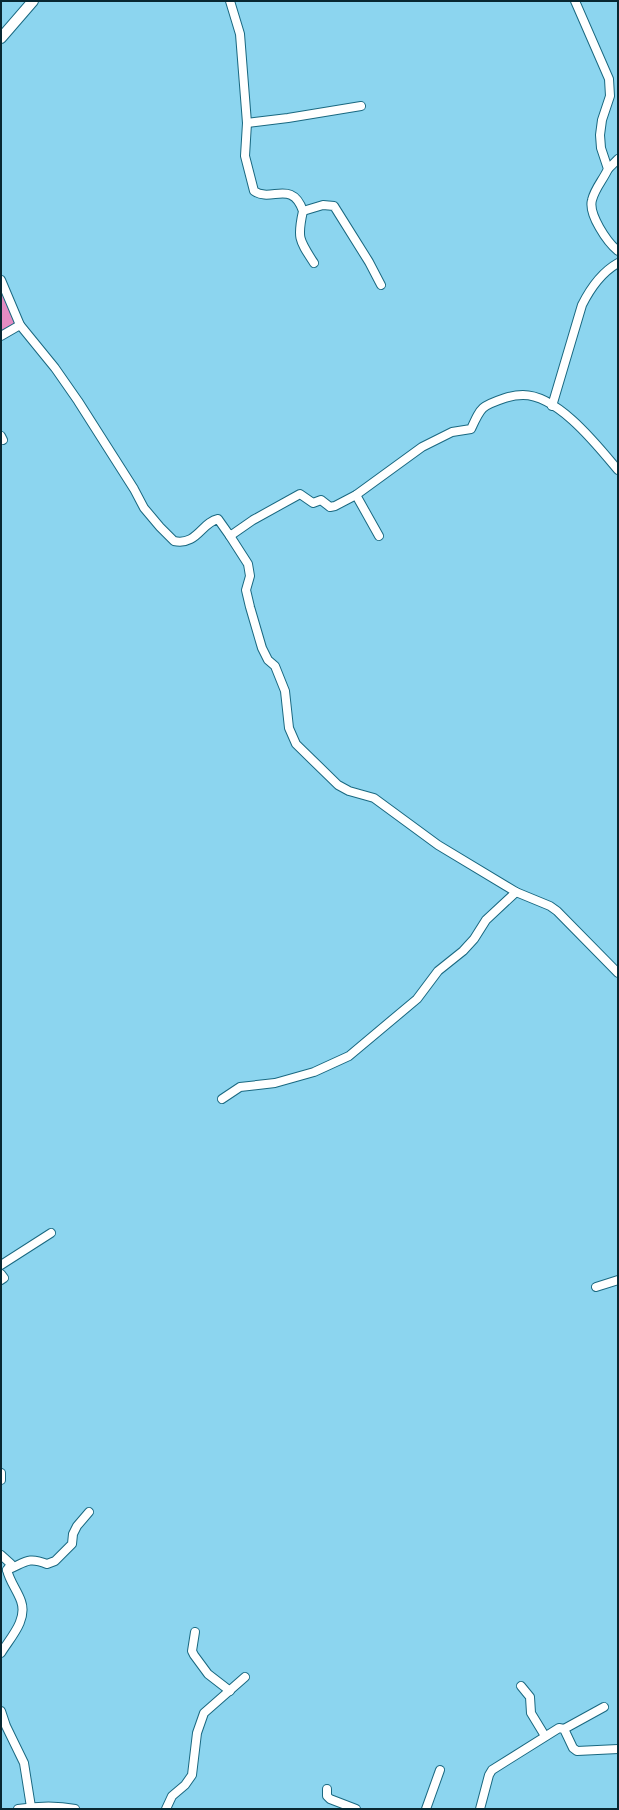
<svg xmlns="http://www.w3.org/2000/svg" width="619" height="1810" font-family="Rubik,sans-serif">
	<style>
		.green { fill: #e38cc2 }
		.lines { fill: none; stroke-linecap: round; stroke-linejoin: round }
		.minor-casing { stroke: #196880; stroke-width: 10 }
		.major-casing { stroke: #196880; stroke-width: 12 }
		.minor { stroke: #fff; stroke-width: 8 }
		.major { stroke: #fff; stroke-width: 10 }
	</style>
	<rect width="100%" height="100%" fill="#8cd5ef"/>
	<!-- green -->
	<polygon class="green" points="1,293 18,324 1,333"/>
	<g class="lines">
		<!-- minor casing -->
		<g class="minor-casing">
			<g id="minor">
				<path d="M230,1L240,34L247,123L245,156L254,191C271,203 292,179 303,211C297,238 299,240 314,263"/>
				<path d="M575,1L609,79L610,96L602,120L600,135L601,148L608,169C603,180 595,188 592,200C588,214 607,242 618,251"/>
				<polyline points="247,123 288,118 361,106"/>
				<polyline points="608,169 618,159"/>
				<polyline points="303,211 323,205 334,206 369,262 381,285"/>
				<path d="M1,280L20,325L55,368L78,401L134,489L144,508L160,527L174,541C197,546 202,522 218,519L230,536L253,520L300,494L313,503L321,500L330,507L335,506L356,495L422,447L452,432L471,429C481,407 481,406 505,398C511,396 517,395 523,395C558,395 597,445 618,470"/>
				<polyline points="1,336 20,325"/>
				<path d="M552,406L582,305C590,289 602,272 618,263"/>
				<polyline points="1,436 3,440"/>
				<polyline points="356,495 379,536"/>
				<polyline points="230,536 248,564 250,576 246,590 250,607 262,648 268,660 275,666 285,691 289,728 296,744 338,785 349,791 374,798 438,845 516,892 550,906 557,911 618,973"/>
				<polyline points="222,1099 240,1087 275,1083 314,1072 349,1056 417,999 438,971 463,951 474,939 486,920 516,892"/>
				<polyline points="1,1265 51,1233"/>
				<polyline points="1,1274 4,1278 1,1280"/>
				<polyline points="596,1287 618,1280"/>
				<polyline points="1,1473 1,1480"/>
				<path d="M1,1555L11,1564L7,1570C10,1582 17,1590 21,1601C28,1620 10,1638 1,1653"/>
				<path d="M7,1570C25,1563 27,1556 47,1564L55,1561L72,1544L73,1534L77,1526L89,1512"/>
				<polyline points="195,1632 192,1651 194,1655 208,1674 230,1691"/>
				<polyline points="521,1686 530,1697 531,1713 545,1736"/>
				<polyline points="1,1711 6,1726 24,1763 31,1807"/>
				<polyline points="564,1729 604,1707"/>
				<polyline points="327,1789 327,1796 330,1799 356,1809"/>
				<path d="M18,1809C37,1806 56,1805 75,1809"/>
				<polyline points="166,1809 172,1796 185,1785 192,1775 197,1733 204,1713 245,1677"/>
				<polyline points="426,1809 440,1770"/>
				<polyline points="480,1809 489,1775 492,1770 559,1728 564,1729 573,1748 577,1751 618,1749"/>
			</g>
		</g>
		<!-- major casing -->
		<g class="major-casing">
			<polyline id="major" points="1,38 33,1"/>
		</g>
		<!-- minor -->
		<use href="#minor" class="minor"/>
		<!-- major -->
		<use href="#major" class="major"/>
	</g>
	<!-- border -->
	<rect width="619" height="1810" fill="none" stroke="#082731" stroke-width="4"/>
</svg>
